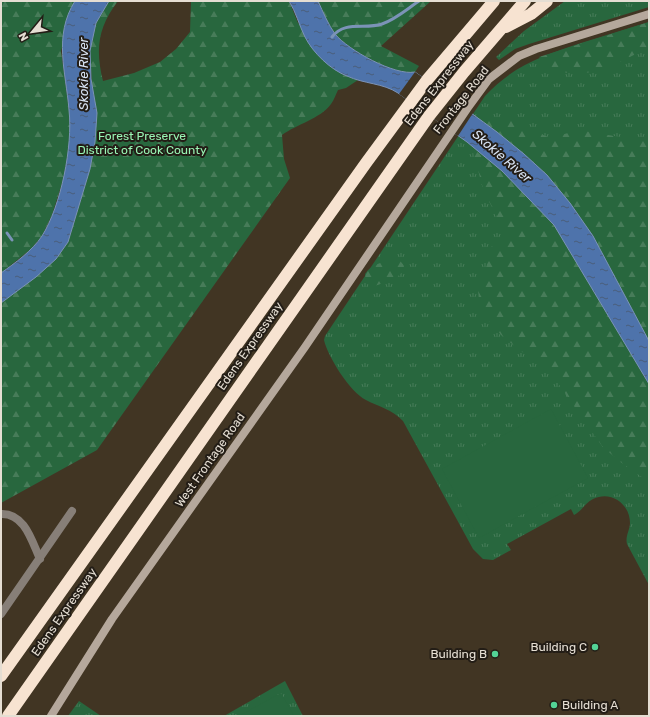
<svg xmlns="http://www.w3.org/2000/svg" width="650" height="717" font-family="Rubik,sans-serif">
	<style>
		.grass { fill: url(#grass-tufts) }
		.forest { fill: url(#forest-firs) }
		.garden { fill: #28673e }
		.water { fill: url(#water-ripples); stroke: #7b93b7 }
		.pier { fill: #413523 }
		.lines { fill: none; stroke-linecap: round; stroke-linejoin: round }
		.stream { stroke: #7b93b7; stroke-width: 3 }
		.street { stroke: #877f78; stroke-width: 8 }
		.secondary { stroke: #b5a89c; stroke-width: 8 }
		.highway { stroke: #f7e3d1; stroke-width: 12 }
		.poi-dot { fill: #53d396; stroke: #231d16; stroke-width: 1.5 }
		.labels { text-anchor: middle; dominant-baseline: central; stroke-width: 4; stroke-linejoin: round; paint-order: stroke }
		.street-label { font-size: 12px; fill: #e5ded3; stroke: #231d16 }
		.park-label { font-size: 12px; fill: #99f5b4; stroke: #231d16 }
		.poi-label { font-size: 12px; fill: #e5ded3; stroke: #231d16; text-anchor: end }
		.water-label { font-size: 13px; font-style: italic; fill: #d9e4f4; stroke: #231d16 }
	</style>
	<defs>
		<pattern id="grass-tufts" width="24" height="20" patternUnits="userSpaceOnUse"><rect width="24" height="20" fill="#28673e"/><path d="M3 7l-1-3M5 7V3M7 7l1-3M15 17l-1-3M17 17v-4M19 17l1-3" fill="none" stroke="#477c59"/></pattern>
		<pattern id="forest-firs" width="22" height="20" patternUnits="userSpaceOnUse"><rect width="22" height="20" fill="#28673e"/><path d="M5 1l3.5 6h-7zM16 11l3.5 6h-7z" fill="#477c59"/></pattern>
		<pattern id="water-ripples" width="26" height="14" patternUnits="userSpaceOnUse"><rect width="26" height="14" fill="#4e73ab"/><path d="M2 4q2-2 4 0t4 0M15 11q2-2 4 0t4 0" fill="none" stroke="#4a5d7a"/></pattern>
	</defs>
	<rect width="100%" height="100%" fill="#413523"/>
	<!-- grass -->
	<g class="grass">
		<polygon points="565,1 649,1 649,7 529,44 515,49 499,60 496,57 524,31"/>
		<path d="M649,22V585L627,544C625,536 630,530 630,523C630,504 611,490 593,499C585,503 582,511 574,515L571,509L507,544L511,550L493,560L483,559L473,549L403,421C392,409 379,407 366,400C350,392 328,357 324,340L325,336L485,96C514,65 542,56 581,43C604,36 626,29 649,22Z"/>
		<polygon points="285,681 303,716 224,716"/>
		<polygon points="79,701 101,716 68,716"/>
	</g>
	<!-- forest -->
	<g class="forest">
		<polygon points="1,1 75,1 61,51 69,109 71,137 63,180 52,215 42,236 31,249 1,273"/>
		<path d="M109,1H118C98,27 95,49 103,81L134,73L160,62L176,49L190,32L191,1H289L298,23L347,76L358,80L346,88L338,90C336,94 334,100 331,104C320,119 297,124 282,135L284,159L290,178L97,450L1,503V303L56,259L68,242L90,169L95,142L90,51L96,23Z"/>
		<path d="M318,1H431L381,46L419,66L415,72C395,76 348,50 335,34C328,24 323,12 318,1Z"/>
		<path d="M649,22V47C615,65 571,91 539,57Z"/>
		<path d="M502,118L522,121L534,131L550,138L579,130L649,142V341C619,284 591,223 546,175C527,155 506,138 484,122Z"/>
		<polygon points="472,148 502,171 554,225 649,384 649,482 619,461 602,446 553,376 502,336 485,316 479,301 478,289 486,275 487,259 490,250 493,244 509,239 484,192"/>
		<path d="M398,259L404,265C404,279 383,283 371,287L366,282L365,274C372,263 386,261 398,259Z"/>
	</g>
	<!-- garden -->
	<g class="garden">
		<polygon points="551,409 588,478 479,538 442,469"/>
		<polygon points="281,693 294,716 239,716"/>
	</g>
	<!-- water -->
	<g class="water">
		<path d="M75,1H109L96,23L90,51L91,79L97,113L95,142L90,169L68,242L56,259L36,277L1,303V273C15,263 32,251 42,236C61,206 73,146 69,110C66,72 53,36 75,1Z"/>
		<path d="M289,1H318C323,12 328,24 335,34C348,50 395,76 415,72L497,132L524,154L547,175L570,203L593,236L649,341V384L554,225L502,171L467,142L398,93C383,83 364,84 347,76C331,70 313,53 305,37C299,25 296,12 289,1Z"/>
	</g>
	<!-- pier -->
	<g class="pier">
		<polygon points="415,72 458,102 441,124 399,94"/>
		<polygon points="460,104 473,113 458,136 444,127"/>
	</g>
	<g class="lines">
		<!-- stream -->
		<g class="stream">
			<path d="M332,37C345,20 365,30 382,24C396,19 407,9 419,1"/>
			<polyline points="7,233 12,240"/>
		</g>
		<!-- street -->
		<g class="street">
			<path d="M1,514C25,513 32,542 40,559"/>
			<polyline points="1,614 72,511"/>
		</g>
		<!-- secondary -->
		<polyline class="secondary" points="51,716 112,619 305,347 467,109 489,79 519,56 536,49 649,14"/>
		<!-- highway -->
		<g class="highway">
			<polyline points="506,27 531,14 547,1"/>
			<polyline points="1,676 366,163 427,80 494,1"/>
			<polyline points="8,716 429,116 464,72 525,1"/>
		</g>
	</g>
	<!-- markers -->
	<g class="poi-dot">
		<circle cx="595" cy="647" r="4"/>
		<circle cx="495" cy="654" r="4"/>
		<circle cx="554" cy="705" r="4"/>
	</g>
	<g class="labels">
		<!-- street labels -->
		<g class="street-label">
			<text transform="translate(439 83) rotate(-52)">Edens Expressway</text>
			<text transform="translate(461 100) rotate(-52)">Frontage Road</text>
			<text transform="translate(250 346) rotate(-55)">Edens Expressway</text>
			<text transform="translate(210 460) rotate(-55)">West Frontage Road</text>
			<text transform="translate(64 612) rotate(-55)">Edens Expressway</text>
		</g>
		<!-- park labels -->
		<g class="park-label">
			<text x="142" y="136">Forest Preserve<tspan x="142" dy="14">District of Cook County</tspan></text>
		</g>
		<!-- poi labels -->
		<g class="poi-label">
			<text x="587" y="647">Building C</text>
			<text x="487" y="654">Building B</text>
			<text x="562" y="705" text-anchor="start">Building A</text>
		</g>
		<!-- water labels -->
		<g class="water-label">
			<text transform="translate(83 74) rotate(-90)">Skokie River</text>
			<text transform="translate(502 156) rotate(41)">Skokie River</text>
		</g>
	</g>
	<!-- border -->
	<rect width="650" height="717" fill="none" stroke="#e5ded3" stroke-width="4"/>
	<!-- north arrow -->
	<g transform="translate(32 32) rotate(241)" stroke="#231d16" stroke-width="3" paint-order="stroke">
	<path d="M0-3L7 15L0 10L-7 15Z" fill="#e5ded3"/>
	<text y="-6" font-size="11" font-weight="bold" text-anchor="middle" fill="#e5ded3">N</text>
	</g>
</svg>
